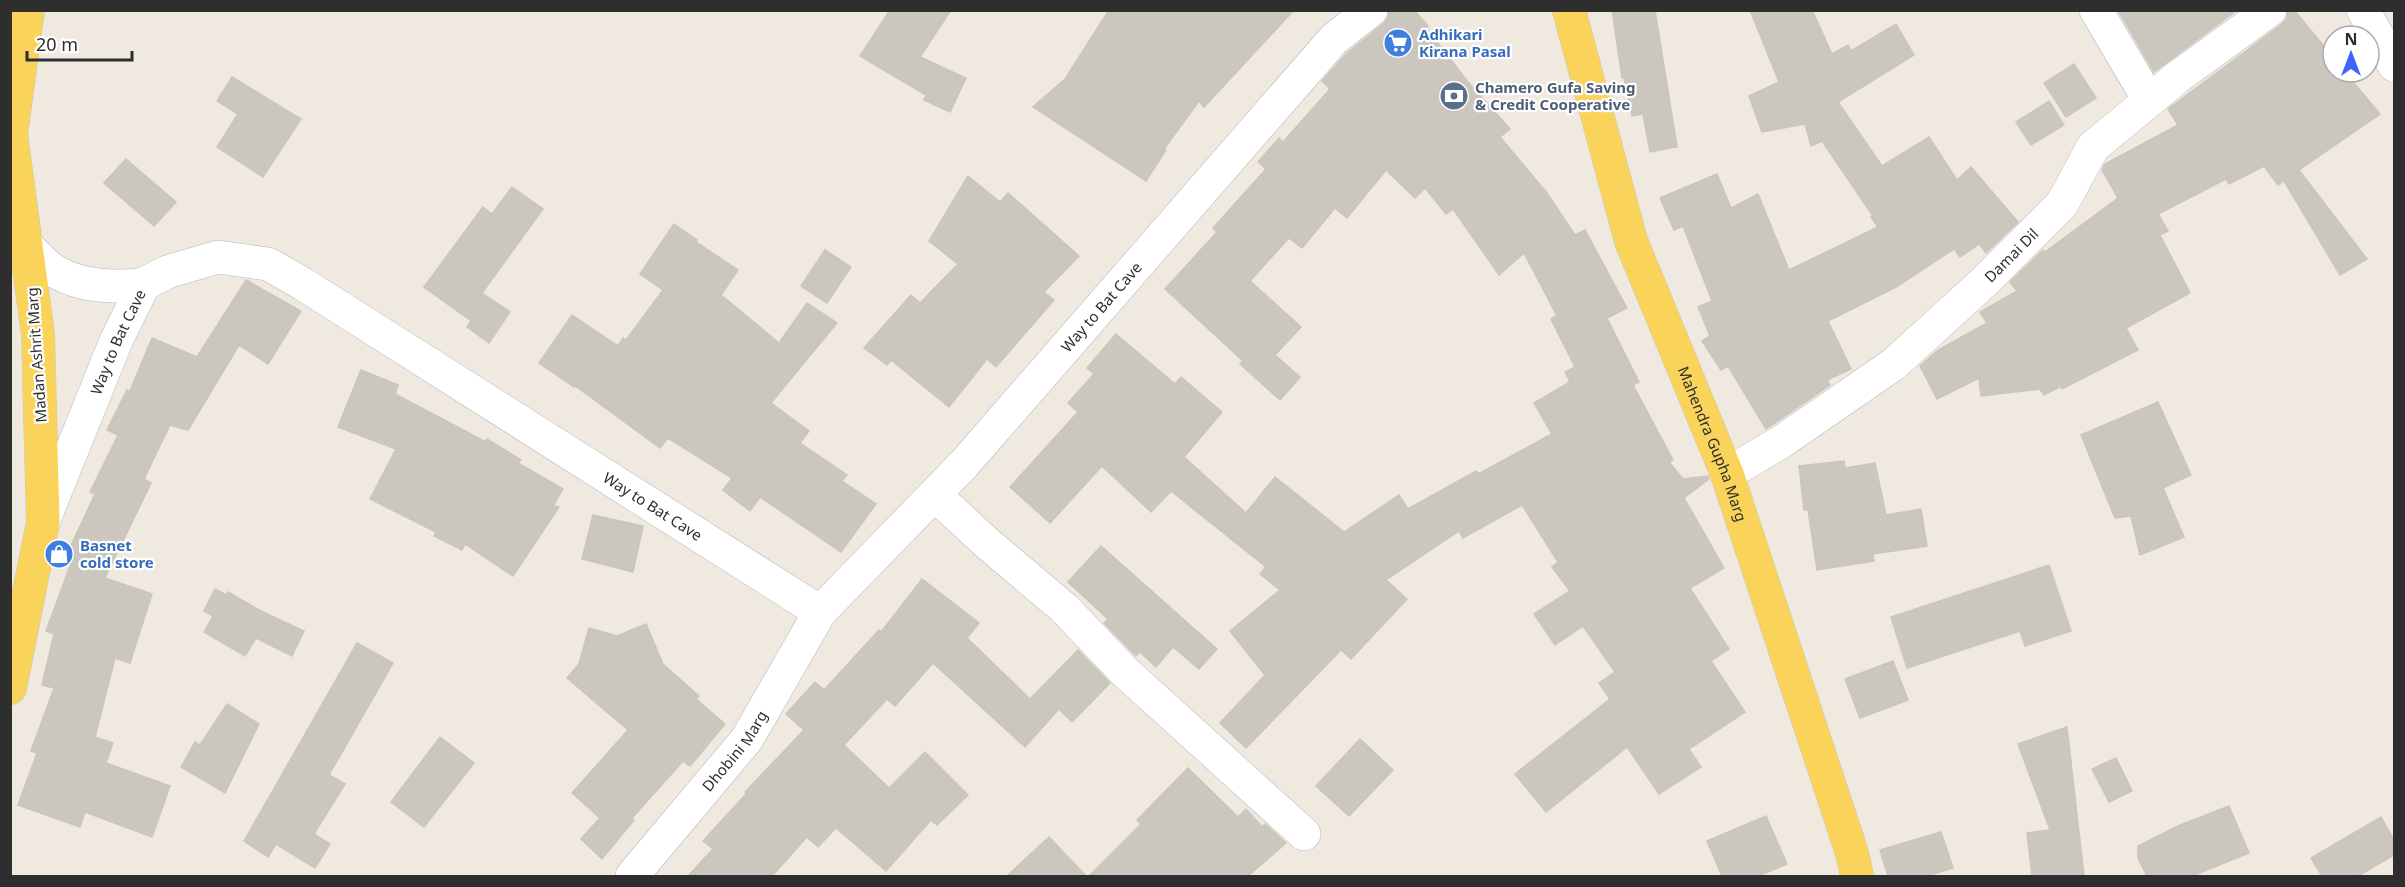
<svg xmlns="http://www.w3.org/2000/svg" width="2405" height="887" font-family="'Noto Sans',sans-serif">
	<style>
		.building { fill: #cbc7be; stroke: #ccc5b9; stroke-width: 1.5 }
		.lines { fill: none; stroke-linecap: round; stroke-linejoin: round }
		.minor-casing { stroke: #b4b6c2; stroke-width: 34 }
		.secondary-casing { stroke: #b4b6c2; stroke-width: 34 }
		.primary-casing { stroke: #c9c9c9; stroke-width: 34 }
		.minor { stroke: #fff; stroke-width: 33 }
		.secondary { stroke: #fff; stroke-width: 33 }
		.primary { stroke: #fad35a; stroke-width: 33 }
		.labels { text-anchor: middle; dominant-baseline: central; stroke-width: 4.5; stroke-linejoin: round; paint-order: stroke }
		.shop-label { font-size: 15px; font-weight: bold; fill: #366cbe; stroke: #fff; text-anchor: start }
		.service-label { font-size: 15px; font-weight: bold; fill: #4e5e75; stroke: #fff; text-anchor: start }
		.street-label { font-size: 15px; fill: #2e2e2e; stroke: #fff }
	</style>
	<rect width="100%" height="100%" fill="#f0e9e0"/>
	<!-- building -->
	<g class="building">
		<polygon points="890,10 951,10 920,57 966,78 950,112 924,100 926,95 860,56"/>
		<polygon points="1109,10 1294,10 1204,107 1199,101 1164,149 1166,150 1146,181 1033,107 1065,79"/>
		<polygon points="1389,10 1414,10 1428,26 1426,28 1468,82 1510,129 1500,137 1547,193 1575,235 1585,230 1627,308 1607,318 1639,382 1633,385 1673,460 1669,462 1683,479 1708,476 1709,479 1684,498 1724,568 1690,588 1729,649 1711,661 1745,712 1689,749 1701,767 1659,794 1627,747 1546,812 1515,774 1610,699 1599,683 1615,672 1583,626 1555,645 1534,614 1570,591 1552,567 1558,562 1522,505 1463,538 1459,531 1386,580 1407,599 1351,659 1341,650 1246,748 1220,723 1265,675 1230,631 1280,590 1260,574 1266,567 1171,491 1151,512 1102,466 1050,523 1010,487 1078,412 1068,403 1094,374 1087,368 1116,334 1175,384 1181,377 1222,412 1184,457 1246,513 1275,477 1344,532 1399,495 1408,509 1476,471 1478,474 1552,434 1534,403 1570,382 1565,372 1575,367 1551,319 1557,316 1524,253 1499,275 1453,209 1446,214 1425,188 1415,198 1386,170 1347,218 1335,208 1302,248 1289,238 1250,281 1301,327 1275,355 1300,377 1280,400 1240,364 1243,361 1165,289 1217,232 1213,228 1266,169 1258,162 1279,138 1283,142 1330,89 1322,81 1347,53 1383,24 1388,18"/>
		<polygon points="1612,10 1655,10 1677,147 1650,152 1643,114 1632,116 1624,78 1622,78"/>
		<polygon points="1750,10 1812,10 1832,54 1848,45 1851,51 1896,24 1914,55 1838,102 1882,166 1929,137 1957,180 1971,167 2018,222 1986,253 1979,244 1960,257 1954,249 1896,287 1828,321 1851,369 1827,380 1830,385 1766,429 1728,366 1721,370 1702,341 1710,336 1698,307 1712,301 1683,226 1674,230 1660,198 1717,174 1731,208 1758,194 1789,270 1878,227 1871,217 1873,216 1822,141 1811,146 1805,124 1762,132 1749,96 1779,82"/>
		<polygon points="2118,10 2237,10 2154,72"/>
		<polygon points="2288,10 2294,10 2333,57 2333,72 2345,72 2380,114 2299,170 2367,259 2340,275 2284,181 2278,185 2264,166 2229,184 2226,179 2158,214 2168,231 2160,235 2190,293 2126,328 2138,350 2062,389 2061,386 2044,395 2040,389 1981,396 1979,378 1937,399 1920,366 1938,350 1987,323 1980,312 2017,291 2010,282 2043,250 2045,252 2118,198 2102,170 2105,164 2178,125 2168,109 2281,25 2287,18"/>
		<polygon points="2074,64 2096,98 2066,117 2044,83"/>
		<polygon points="232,77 301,119 263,177 217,147 238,114 217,101"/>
		<polygon points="2049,101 2064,125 2031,145 2016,122"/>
		<polygon points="126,159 176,202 154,226 104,183"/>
		<polygon points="968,176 1000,202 1008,193 1079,256 1044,292 1054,300 996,367 987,359 949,407 891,360 887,365 864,348 911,295 920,303 958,264 929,241"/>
		<polygon points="512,187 543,209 482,293 510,312 489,343 467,327 471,321 424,287 483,207 492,214"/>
		<polygon points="674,224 697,240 696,242 738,270 721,295 779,343 807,303 837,323 771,403 809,431 800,443 847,475 842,481 876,504 841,552 760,497 750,511 723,490 732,478 668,438 660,448 574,385 574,387 539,363 572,315 618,346 623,338 626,340 663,290 640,274"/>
		<polygon points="825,250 851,267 827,303 801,286"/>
		<polygon points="246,280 301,311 268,364 239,345 188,430 170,425 144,479 151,483 105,578 152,594 130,663 115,658 95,737 113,743 106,763 170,786 152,837 85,812 80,827 18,805 37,753 31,751 54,688 42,685 54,634 46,631 74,555 68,552 95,494 90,492 118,435 107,430 127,390 130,391 152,338 197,357"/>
		<polygon points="361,370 398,385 395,394 486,442 487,439 521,460 518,463 563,489 553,506 559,507 513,576 465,544 462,550 434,536 436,532 370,499 396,449 338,427"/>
		<polygon points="2158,402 2191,475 2163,488 2184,537 2140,555 2131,516 2115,518 2081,435"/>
		<polygon points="1844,461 1845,468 1875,463 1886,515 1921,509 1927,546 1873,554 1874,561 1817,570 1808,510 1804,510 1799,466"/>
		<polygon points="593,515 643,526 633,572 582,559"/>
		<polygon points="1101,546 1217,649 1199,669 1173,647 1156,667 1140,652 1136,656 1104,623 1108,619 1068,582"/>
		<polygon points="2049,565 2071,631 2025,646 2020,631 1907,668 1891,617"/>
		<polygon points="922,579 979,623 967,638 1030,699 1078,650 1110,683 1072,722 1059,709 1025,747 933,663 895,706 887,699 844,745 889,788 925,752 968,795 937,825 931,820 886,871 836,828 818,847 807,837 772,876 688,876 713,849 703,841 747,793 745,792 804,730 786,714 815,682 824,690 879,630 881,632"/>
		<polygon points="215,589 226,595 228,592 261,611 304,631 292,656 256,638 245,656 204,632 213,616 204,611"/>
		<polygon points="646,624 663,664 699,696 696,699 725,724 690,766 683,761 632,818 634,820 602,859 581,839 600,818 572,793 628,730 567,678 579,664 589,628 617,636"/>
		<polygon points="357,643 393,663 329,775 345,784 314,834 330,844 315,868 276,844 268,857 244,841"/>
		<polygon points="1893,661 1908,700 1860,718 1845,679"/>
		<polygon points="227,704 259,724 225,793 181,767 195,742 200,745"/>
		<polygon points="2067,727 2084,876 2032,876 2027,833 2050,830 2018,744"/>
		<polygon points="440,737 474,763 424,827 391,802"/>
		<polygon points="1360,739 1393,770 1349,816 1316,786"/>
		<polygon points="2116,758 2132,791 2109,802 2092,769"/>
		<polygon points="1188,768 1238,817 1246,809 1262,827 1265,824 1286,843 1248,876 1089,876 1141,824 1137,820"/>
		<polygon points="2229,806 2249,853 2192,876 2147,876 2138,858 2138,846 2178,826"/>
		<polygon points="1766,816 1787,864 1758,876 1722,876 1707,841"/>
		<polygon points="2381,817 2394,840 2394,855 2358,876 2322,876 2311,858"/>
		<polygon points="1941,832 1953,868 1927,876 1888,876 1880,850"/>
		<polygon points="1049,837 1086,876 1007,876"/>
	</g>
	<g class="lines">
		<!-- minor casing -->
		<g class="minor-casing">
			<g id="minor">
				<polyline points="2096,10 2149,100"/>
				<polyline points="2363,10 2394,65"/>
				<path id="s1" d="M1727,474L1781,442L1894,364L1984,282L2062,204L2093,147L2179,76L2270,10"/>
				<polyline points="935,495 988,544 1064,608 1125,672 1304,834"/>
				<path id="s2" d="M632,876L747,739L820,612"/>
			</g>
		</g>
		<!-- secondary casing -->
		<g class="secondary-casing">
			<g id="secondary">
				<path d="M27,246C36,254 45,266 56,272C83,287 115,288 144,284"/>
				<path id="s3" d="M43,522L116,341L144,284L167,272L218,257L268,264L303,284L820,612L964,464L1334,39L1371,10"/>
			</g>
		</g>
		<!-- primary casing -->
		<g class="primary-casing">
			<g id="primary">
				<path id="s4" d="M1569,10L1631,241L1727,474L1852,853L1857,876"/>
				<polyline points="10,688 43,522 38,335 11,134 28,10"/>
			</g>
		</g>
		<!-- minor -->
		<use href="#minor" class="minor"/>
		<!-- secondary -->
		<use href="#secondary" class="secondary"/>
		<!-- primary -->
		<use href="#primary" class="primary"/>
	</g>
	<!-- icons -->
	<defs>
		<g id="supermarket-disc" transform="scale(1.5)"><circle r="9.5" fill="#3f7fe0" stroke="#fff"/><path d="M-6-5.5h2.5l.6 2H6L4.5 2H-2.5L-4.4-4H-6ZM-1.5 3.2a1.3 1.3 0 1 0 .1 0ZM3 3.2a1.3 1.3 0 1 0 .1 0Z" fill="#fff"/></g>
		<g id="bank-disc" transform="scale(1.5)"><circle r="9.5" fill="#5c6f8a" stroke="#fff"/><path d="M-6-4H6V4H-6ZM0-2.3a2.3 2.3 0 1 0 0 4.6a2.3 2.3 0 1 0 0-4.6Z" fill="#fff"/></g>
		<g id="shop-disc" transform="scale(1.5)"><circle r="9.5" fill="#3f7fe0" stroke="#fff"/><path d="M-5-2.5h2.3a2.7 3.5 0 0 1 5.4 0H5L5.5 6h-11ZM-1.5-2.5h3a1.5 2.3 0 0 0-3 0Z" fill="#fff"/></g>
	</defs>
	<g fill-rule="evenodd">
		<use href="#supermarket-disc" x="1398" y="43"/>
		<use href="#bank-disc" x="1454" y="96"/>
		<use href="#shop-disc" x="59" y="554"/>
	</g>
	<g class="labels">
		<!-- shop labels -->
		<g class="shop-label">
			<text x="1419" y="34">Adhikari<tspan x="1419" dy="17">Kirana Pasal</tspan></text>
			<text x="80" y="545">Basnet<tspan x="80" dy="17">cold store</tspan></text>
		</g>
		<!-- service labels -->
		<g class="service-label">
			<text x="1475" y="87">Chamero Gufa Saving<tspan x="1475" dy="17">&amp; Credit Cooperative</tspan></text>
		</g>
		<!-- street labels -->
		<g class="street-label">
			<text stroke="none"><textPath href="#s1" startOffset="360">Damai Dil</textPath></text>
			<text stroke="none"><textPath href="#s3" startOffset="1456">Way to Bat Cave</textPath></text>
			<text stroke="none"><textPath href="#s3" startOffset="195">Way to Bat Cave</textPath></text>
			<text transform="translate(36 355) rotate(-94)">Madan Ashrit Marg</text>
			<text stroke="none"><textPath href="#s4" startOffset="458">Mahendra Gupha Marg</textPath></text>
			<text stroke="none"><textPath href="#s3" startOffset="843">Way to Bat Cave</textPath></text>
			<text stroke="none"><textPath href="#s2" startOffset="162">Dhobini Marg</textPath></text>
		</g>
	</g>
	<!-- border -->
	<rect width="2405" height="887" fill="none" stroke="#2e2e2e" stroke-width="24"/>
	<!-- north arrow -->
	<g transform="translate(2351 54)"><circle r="28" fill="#ffffff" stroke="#ababab" stroke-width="1.5"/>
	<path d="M0-4.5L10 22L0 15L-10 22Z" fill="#3e64ff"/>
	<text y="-9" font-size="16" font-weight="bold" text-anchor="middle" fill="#2e2e2e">N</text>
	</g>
	<!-- scale -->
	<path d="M27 51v9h105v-9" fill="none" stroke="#2e2e2e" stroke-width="3"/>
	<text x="36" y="51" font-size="18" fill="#2e2e2e" stroke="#ffffff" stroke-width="4.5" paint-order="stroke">20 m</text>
</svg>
